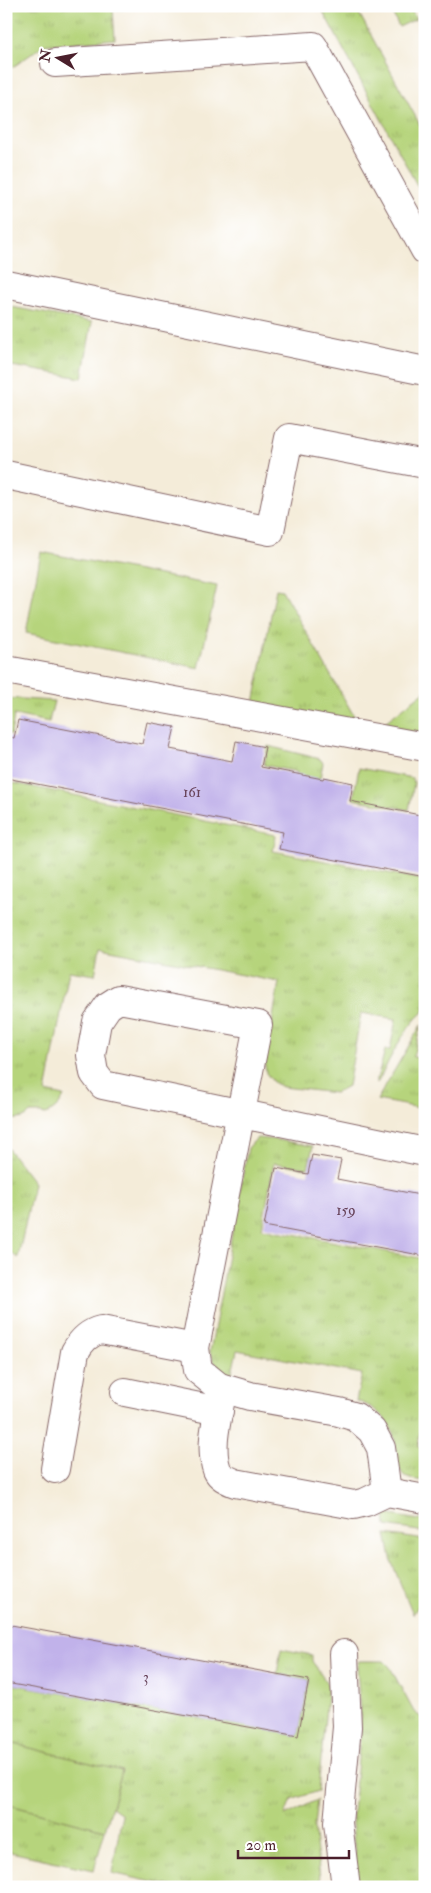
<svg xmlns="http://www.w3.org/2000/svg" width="431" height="1893" font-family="'IM FELL Double Pica',serif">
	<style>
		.grass { fill: url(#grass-tufts); stroke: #807a53 }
		.green { fill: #b6d47b; stroke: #807a53 }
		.building { fill: #c1b2ea }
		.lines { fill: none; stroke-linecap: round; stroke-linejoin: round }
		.minor-casing { stroke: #866768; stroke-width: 30 }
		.minor { stroke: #fff; stroke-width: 28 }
		.labels { text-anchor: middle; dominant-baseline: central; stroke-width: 4; stroke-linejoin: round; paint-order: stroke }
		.number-label { font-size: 15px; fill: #68445b }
	</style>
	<defs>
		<pattern id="grass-tufts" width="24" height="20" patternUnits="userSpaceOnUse" patternTransform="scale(1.25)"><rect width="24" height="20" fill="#b6d47b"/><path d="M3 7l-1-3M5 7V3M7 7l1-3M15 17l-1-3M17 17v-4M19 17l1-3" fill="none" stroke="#9eb66a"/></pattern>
	</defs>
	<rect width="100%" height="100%" fill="#fff"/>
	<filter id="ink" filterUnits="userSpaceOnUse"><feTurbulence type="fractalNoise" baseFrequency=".02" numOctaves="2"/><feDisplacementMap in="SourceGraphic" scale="10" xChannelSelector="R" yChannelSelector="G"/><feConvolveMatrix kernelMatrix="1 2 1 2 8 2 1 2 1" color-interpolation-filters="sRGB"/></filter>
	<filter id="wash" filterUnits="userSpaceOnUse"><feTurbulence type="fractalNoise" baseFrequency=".0096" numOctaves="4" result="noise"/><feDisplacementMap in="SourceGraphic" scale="20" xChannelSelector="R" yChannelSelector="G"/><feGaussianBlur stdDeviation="1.12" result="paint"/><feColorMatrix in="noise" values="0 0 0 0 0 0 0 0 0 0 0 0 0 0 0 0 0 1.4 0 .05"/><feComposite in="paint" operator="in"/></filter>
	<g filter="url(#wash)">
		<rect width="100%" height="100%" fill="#f4ecd9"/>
		<!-- grass -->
		<g class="grass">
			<polygon points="6,6 155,6 113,10 115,39 44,45 13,67 6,66"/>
			<polygon points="320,6 355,6 425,134 425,200"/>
			<polygon points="389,6 409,6 416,19 399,27"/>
			<polygon points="6,306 92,322 82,378 6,365"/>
			<polygon points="276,589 282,590 354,716 352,722 254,703"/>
			<polygon points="425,691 425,735 380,726"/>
			<polygon points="6,698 54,701 49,722 14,715 11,735 6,734"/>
			<polygon points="268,746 320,759 323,763 317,793 294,788 297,772 264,765"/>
			<polygon points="359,768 412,778 414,783 409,810 353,799"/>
			<path d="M8,782L276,835L273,851L425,880V1010C403,1029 391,1057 378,1082L376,1083L385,1050H390L396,1019L361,1013L348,1086L335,1093L283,1087L274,1083L266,1073L265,1065L279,982L100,948L95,975L69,971L46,1092L64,1096C60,1106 53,1112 43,1115L42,1113H30C25,1120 15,1119 6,1120V790Z"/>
			<polygon points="421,1025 413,1057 425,1059 425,1109 377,1100"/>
			<path d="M257,1138L278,1140L313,1146L308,1168L274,1163L262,1228L425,1259V1430H420L418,1447L425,1449V1481C419,1480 410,1480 406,1477C395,1470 397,1452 395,1441C392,1421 375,1406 356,1401L362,1374L237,1350L231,1378C221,1371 214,1364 210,1352L248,1148Z"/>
			<polygon points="6,1146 34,1183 18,1258 6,1249"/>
			<polygon points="385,1514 425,1521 425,1532 386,1526"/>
			<polygon points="386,1534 425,1540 425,1595 413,1614 392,1563"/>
			<polygon points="281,1649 312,1655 312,1661 328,1685 318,1791 291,1800 285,1816 317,1800 314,1826 321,1887 175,1887 112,1873 122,1814 112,1807 122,1771 6,1742 6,1683 298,1736 309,1680 277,1674"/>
			<polygon points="359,1661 384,1661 390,1667 414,1712 425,1720 425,1887 358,1887 352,1823 361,1727 357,1665"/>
			<polygon points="6,1804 105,1830 94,1870 6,1851"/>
		</g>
		<!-- green -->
		<g class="green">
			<polygon points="41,552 217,586 199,668 26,633"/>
			<polygon points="6,1742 122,1771 105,1830 6,1804"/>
		</g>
		<g id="blocks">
			<!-- building -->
			<g class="building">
				<polygon points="18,720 142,744 147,722 175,727 170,749 232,761 236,741 265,747 261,767 323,779 324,777 353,783 350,801 425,816 425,877 279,849 283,832 6,778 6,736 14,738"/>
				<polygon points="312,1155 341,1160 337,1179 425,1196 425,1256 264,1226 276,1168 308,1174"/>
				<polygon points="6,1624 309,1680 298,1736 6,1683"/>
			</g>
		</g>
	</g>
	<g filter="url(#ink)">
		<use href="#blocks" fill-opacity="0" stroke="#866768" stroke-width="1"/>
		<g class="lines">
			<!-- minor casing -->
			<g class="minor-casing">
				<g id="minor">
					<polyline points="55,63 313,46 425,250"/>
					<polyline points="6,284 425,371"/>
					<polyline points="6,475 270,531 289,438 425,464"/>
					<polyline points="6,670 425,747"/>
					<path d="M223,1388C219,1413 208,1445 217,1470C220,1477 228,1480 235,1483L354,1505L366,1502L387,1492L425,1499"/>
					<polyline points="125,1392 219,1411"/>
					<path d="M55,1469L75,1352C81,1341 88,1333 101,1330L195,1348"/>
					<path d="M387,1492L381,1448L372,1431L356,1417L339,1412L250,1396L219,1387L198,1370L195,1348L258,1025L119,999L108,1006L97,1022L91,1055L94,1073L103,1085C211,1107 318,1130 425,1152"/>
					<polyline points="344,1654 347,1727 338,1823 346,1887"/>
				</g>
			</g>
			<!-- minor -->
			<use href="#minor" class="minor"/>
		</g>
	</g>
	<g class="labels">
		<!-- number labels -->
		<g class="number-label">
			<text x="192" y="792">161</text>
			<text x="346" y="1210">159</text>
			<text x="146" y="1677">3</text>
		</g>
	</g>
	<!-- margin -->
	<rect width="431" height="1893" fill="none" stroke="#fff" stroke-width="25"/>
	<!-- north arrow -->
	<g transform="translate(58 58) rotate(280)" stroke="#ffffff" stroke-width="4" paint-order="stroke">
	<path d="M0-4L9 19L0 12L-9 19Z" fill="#4a1f2b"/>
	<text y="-8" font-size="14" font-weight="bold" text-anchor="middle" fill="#4a1f2b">N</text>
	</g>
	<!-- scale -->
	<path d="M238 1850v8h111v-8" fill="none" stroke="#4a1f2b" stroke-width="2.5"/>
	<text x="246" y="1850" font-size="15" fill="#4a1f2b" stroke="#ffffff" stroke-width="4" paint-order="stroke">20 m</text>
</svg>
